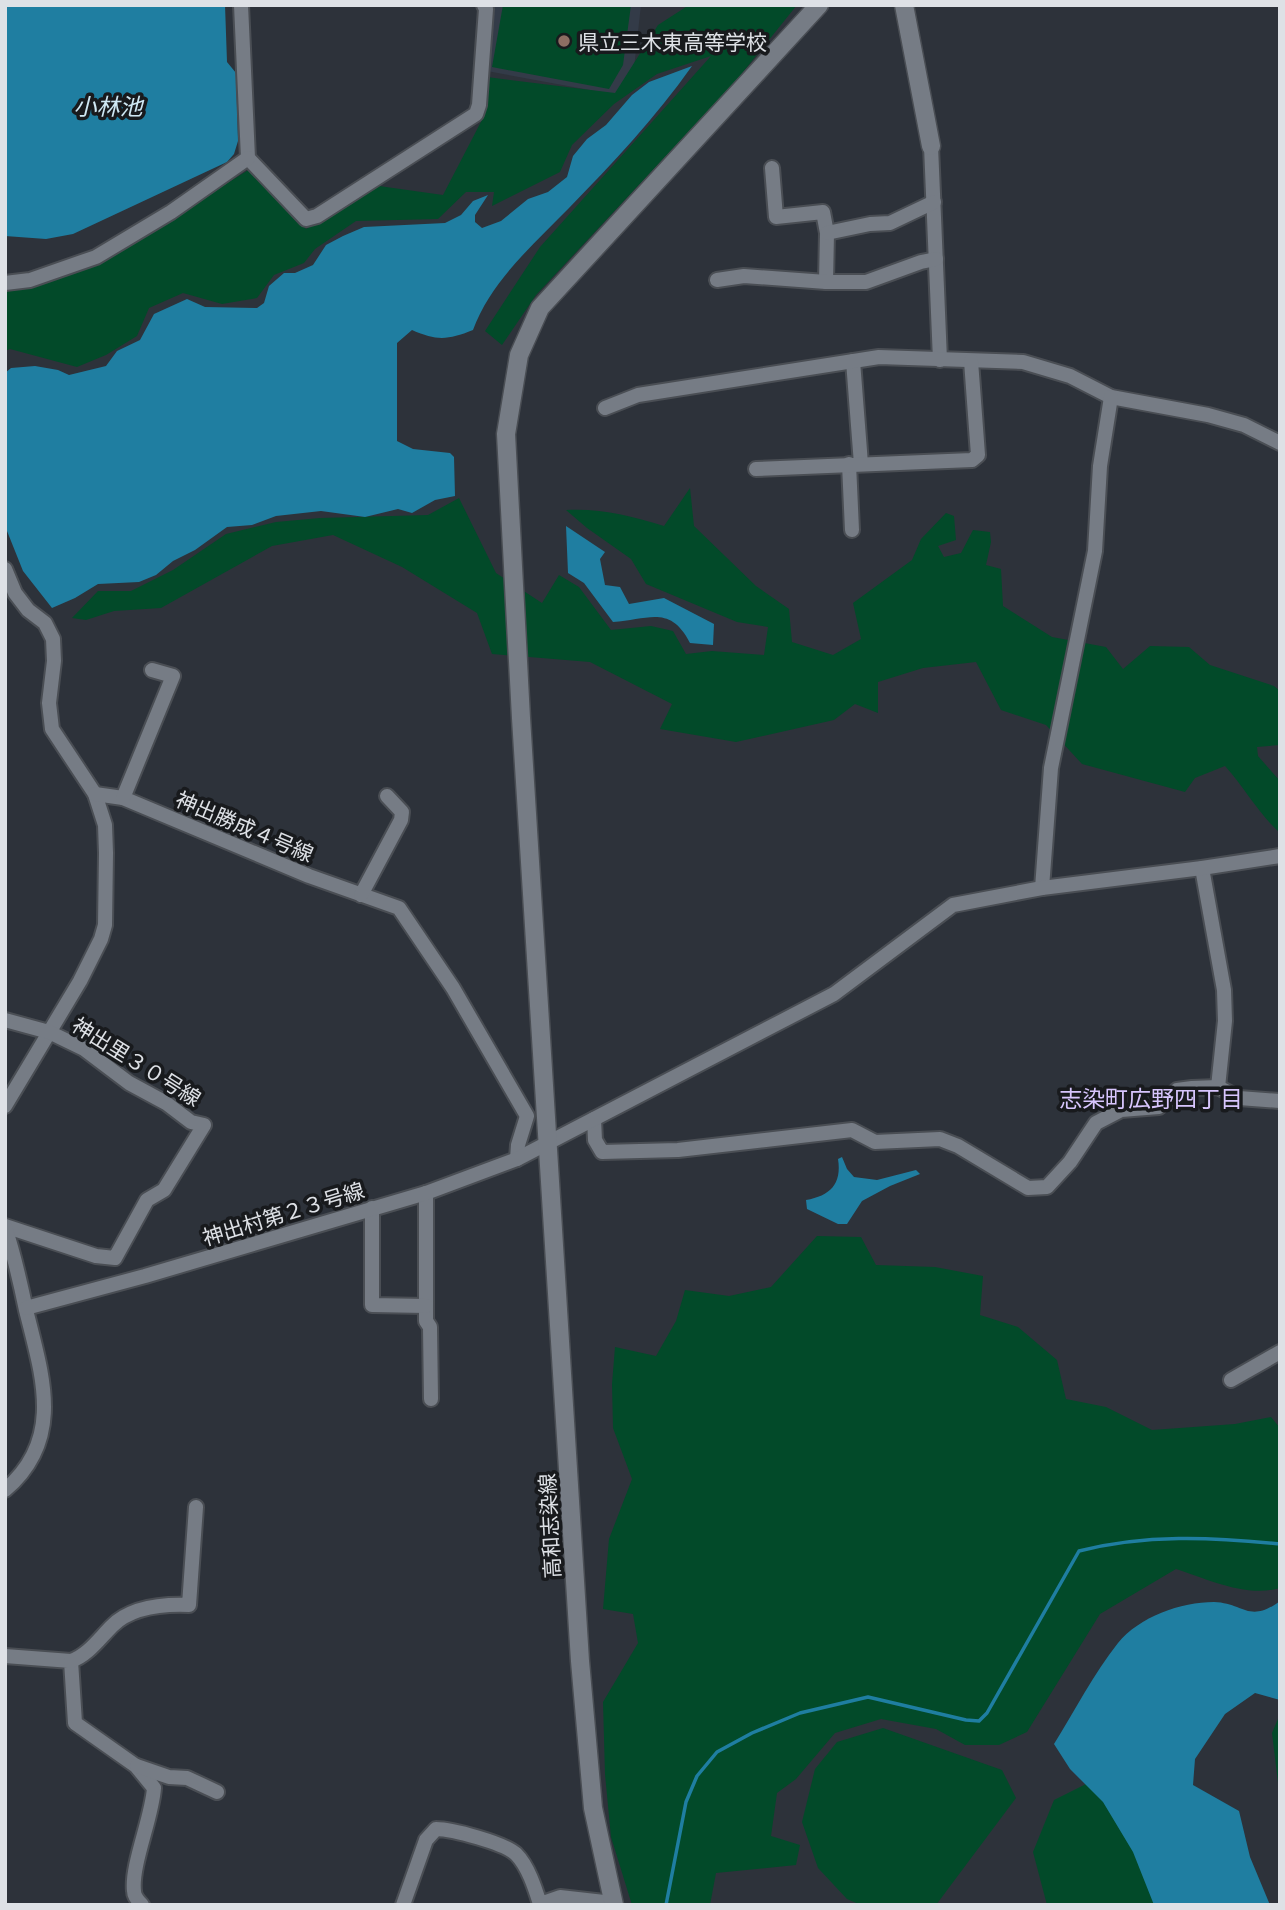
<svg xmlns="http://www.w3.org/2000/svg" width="1285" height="1910" font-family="Commissioner,'Noto Sans JP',sans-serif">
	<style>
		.built { fill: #333b48 }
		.green { fill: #024a29 }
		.water { fill: #1f7ea1 }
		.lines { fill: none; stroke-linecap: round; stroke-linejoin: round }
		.stream { stroke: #1f7ea1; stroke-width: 3.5 }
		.street-casing { stroke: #4a4e54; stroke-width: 18 }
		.secondary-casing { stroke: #4a4e54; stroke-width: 21 }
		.street { stroke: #767c85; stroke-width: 14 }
		.secondary { stroke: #767c85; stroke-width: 18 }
		.education-dot { fill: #8d6e63; stroke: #181a1d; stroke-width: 2.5 }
		.labels { text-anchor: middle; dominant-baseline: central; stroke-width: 7; stroke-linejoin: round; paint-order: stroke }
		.poi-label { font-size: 21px; fill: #dee1e6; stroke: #181a1d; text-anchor: start }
		.street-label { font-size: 21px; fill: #dee1e6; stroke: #181a1d }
		.water-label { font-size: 23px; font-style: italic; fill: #cfe8f4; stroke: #181a1d }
		.neighbourhood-label { font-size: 23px; fill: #d7c5fd; stroke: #181a1d }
	</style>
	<rect width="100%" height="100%" fill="#2d323a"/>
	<!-- built -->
	<polygon class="built" points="495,5 641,5 634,68 617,95 487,71"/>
	<!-- green -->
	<g class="green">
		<polygon points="503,5 631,5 623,65 609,89 492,67"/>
		<polygon points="689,5 797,5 735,82 536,295 502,345 485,331 540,247 711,56 657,74 614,104 572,145 560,172 492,206 494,192 466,192 438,219 356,221 315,249 304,263 274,275 257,298 222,304 183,293 149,308 137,336 106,355 77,367 10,349 5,351 5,290 94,266 250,169 306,229 379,186 443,195 484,116 487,77 615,93 658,25"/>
		<path d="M690,488L694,526L756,586L789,609L792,642L833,655L861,639L853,603L912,560L921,539L946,513L954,516L956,540L938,546L944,557L961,553L973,530L990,532L991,542L986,565L1001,569L1003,606L1052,637L1106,647L1123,669L1150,646L1189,647L1210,665L1274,686L1280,691V745L1257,747L1258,756L1280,781V833C1258,813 1244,787 1225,766L1195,778L1185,792L1082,764L1046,725L1001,710L976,662L923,668L878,682V713L855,704L834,720L736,742L660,729L672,704L590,662L492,654L477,613L402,567L333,535L272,546L161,608L114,611L86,620L72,618L98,591H131L173,570L226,534L276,522L320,518L428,515L459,498L496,573L542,603L559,575L579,587L611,630L651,626L673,631L686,654L712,651L764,655L768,627L737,622L646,584L631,559L587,528L566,510C600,508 632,516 664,526Z"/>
		<path d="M817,1236L861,1237L876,1265L935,1267L983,1276L980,1315L1018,1327L1057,1360L1066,1399L1106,1407L1152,1430L1235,1424L1271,1417L1280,1428V1588C1247,1598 1207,1579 1176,1569L1100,1614L1027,1732L999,1745H965L936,1729L881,1719L835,1733L796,1779L777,1793L771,1836L800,1845L796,1865L716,1873L710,1905H632L611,1837L605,1774L603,1702L638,1643L633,1614L603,1609L609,1539L632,1479L613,1428L612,1384L615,1347L656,1356L676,1321L685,1290L729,1296L771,1287Z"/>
		<polygon points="1280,1714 1280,1799 1272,1733"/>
		<polygon points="883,1728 1002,1770 1016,1798 936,1905 861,1905 847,1899 818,1868 802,1822 815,1769 837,1742"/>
		<polygon points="1102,1776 1183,1905 1047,1905 1033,1852 1054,1800"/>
	</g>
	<!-- water -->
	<g class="water">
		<polygon points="5,5 225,5 227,62 236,73 238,141 234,154 227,162 73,234 46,239 5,236"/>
		<path d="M692,66C656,117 612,164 569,208C533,245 491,281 473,330C448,340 437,341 412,330L397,343V441L413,449L450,453L454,457L455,496L435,500L412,513L398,509L365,517L321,511L276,516L252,525L227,527L195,550L173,561L156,575L139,582L98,584L75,598L52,608L23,571L5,526V373L11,368L35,366L58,370L69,375L106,366L117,351L140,340L154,314L187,299L205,307L257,308L264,303L269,286L284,273H295L313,265L326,245L343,236L364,227L445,223L461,215L473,201L488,195L475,215V222L482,228L501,221L528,199L548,192L567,177L573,156L587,139L606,125L632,95L649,82Z"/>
		<path d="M566,526L605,552L600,559L605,585L620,587L629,604L664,598L714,624L713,645L690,643C670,604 648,620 613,622L584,583L568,573Z"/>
		<path d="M842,1157L847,1169L854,1177L877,1180L916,1170L920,1174L890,1186L862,1201L847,1224H838L807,1209L806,1200C830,1196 842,1184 838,1159Z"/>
		<path d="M1280,1601V1700L1255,1693L1225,1714L1195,1759L1193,1785L1239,1811L1250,1857L1270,1905H1154L1133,1852L1103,1802L1070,1769L1054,1744C1074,1712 1094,1673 1118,1643C1139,1617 1181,1602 1214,1602C1244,1603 1249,1624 1280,1601Z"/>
	</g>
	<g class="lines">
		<!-- stream -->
		<path class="stream" d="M666,1905L686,1802L697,1776L717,1752L752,1733L800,1713L868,1697L966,1720L979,1721L987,1713L1079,1551C1145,1534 1212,1537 1280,1544"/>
		<!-- street casing -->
		<g class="street-casing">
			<g id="street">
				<polyline points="241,5 248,158 306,219 317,216 476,114 479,105 486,9 484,5"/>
				<polyline points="931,146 940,360"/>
				<polyline points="772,168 776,217 823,212 827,233 826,282"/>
				<polyline points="827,233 870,224 890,223 934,202"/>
				<polyline points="717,280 744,276 826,282 866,282 921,262 936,259"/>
				<polyline points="5,283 30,280 96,257 171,212 248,158"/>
				<polyline points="853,361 861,464"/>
				<polyline points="605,408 638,395 879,357 1023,362 1070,376 1111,397 1208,415 1244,425 1280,443"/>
				<polyline points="849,464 852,530"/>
				<polyline points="756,469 972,460 978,455 971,361"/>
				<polyline points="5,569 15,593 28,610 45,623 53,639 54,661 49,703 52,729 95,794 105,825 106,853 105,925 101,939 80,981 5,1106"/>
				<polyline points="95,794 123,798 309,876 399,908 453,988 527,1116 518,1145 517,1159"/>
				<polyline points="123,798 173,676 152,670"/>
				<polyline points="1202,868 1224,990 1225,1021 1218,1087"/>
				<polyline points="1042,888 1051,768 1095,551 1100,466 1111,397"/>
				<polyline points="361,895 401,820 402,812 387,796"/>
				<polyline points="5,1020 49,1032 84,1049 129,1083 166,1103 191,1122 204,1125 164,1190 147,1200 115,1258 96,1256 5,1226"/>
				<polyline points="594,1119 595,1140 602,1152 678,1150 852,1130 875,1142 940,1139 958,1146 1028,1188 1047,1187 1070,1162 1096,1123 1121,1110 1159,1107 1177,1090 1192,1088 1218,1087 1239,1098 1280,1101"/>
				<polyline points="426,1193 426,1321 430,1327 431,1399"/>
				<polyline points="372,1208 372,1305 426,1306"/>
				<path d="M5,1227C14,1255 20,1281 26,1310C42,1375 65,1439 5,1490"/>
				<polyline points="26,1308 145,1276 426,1193 517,1159 834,994 953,905 1042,888 1202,868 1280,856"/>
				<polyline points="1231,1380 1280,1352"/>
				<path d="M5,1656L71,1661L75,1723L136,1766L154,1788C152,1818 131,1865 134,1891C134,1896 138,1901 142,1905"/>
				<path d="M71,1661C88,1655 99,1639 112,1626C131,1607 163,1604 189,1605L196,1507"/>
				<polyline points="137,1766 169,1777 187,1778 217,1792"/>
				<path d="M403,1905L426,1840L436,1829C452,1829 504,1843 516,1854C528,1866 535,1888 540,1904L560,1897L613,1903"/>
			</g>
		</g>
		<!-- secondary casing -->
		<g class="secondary-casing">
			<g id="secondary">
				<polyline points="904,5 931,146"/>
				<polyline points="614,1905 593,1808 580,1661 521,718 506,434 519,355 540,308 819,5"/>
			</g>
		</g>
		<!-- street -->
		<use href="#street" class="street"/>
		<!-- secondary -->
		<use href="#secondary" class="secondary"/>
	</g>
	<!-- markers -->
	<circle class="education-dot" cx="564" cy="41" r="7"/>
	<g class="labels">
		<!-- poi labels -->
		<g class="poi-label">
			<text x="578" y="41">県立三木東高等学校</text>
		</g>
		<!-- street labels -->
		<g class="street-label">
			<text transform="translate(245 826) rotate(23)">神出勝成４号線</text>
			<text transform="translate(137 1061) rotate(32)">神出里３０号線</text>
			<text transform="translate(283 1213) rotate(-17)">神出村第２３号線</text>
			<text transform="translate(549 1526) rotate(-93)">高和志染線</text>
		</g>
		<!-- water labels -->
		<g class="water-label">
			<text x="108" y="106">小林池</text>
		</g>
		<!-- neighbourhood labels -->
		<g class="neighbourhood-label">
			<text x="1151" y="1098">志染町広野四丁目</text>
		</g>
	</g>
	<!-- border -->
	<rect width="1285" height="1910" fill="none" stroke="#dee1e6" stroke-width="14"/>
</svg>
